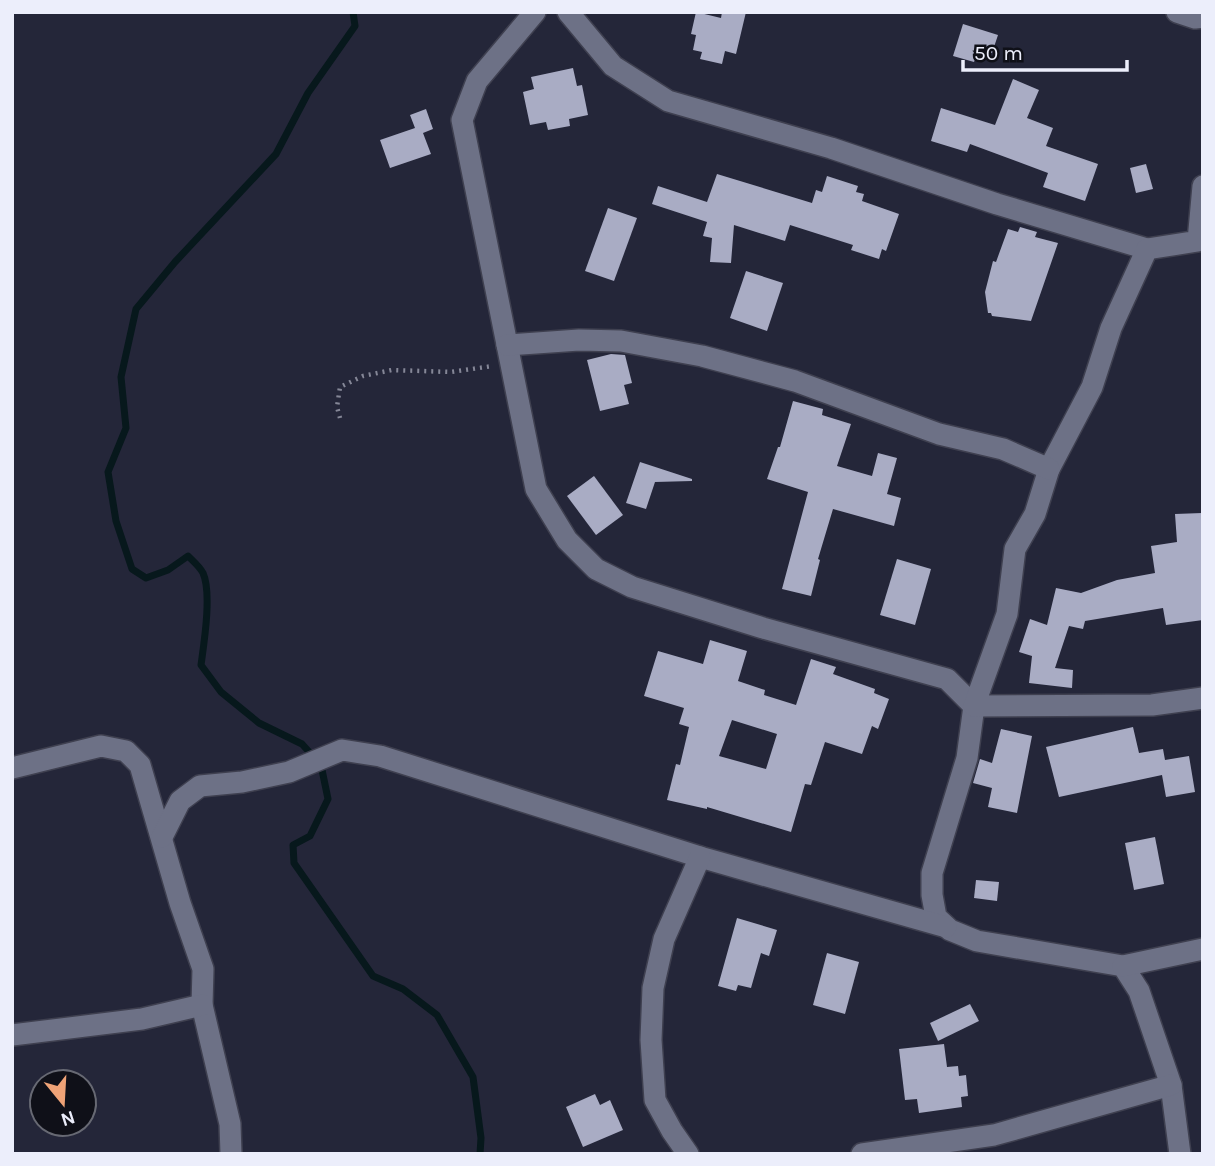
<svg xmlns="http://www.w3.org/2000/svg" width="1215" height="1166" font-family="Karla,sans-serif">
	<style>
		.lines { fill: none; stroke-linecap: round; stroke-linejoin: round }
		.stream { stroke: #07181c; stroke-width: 7 }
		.building { fill: #a9acc4; fill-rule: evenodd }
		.minor-casing { stroke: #3f4050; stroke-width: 24 }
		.path { stroke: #858797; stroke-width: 4.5; stroke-dasharray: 2 5; stroke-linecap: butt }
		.minor { stroke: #6d7186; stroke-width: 21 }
	</style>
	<rect width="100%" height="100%" fill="#242639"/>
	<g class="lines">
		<!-- stream -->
		<path class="stream" d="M353,12L355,26L308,93L276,154L175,262L136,309L121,377L126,428L108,472L116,521L132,569L146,578L168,570L188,556C193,561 200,567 203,573C212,593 204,643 201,665L221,692L259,723L302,744L321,765L328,799L310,836L293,845L294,863L373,976L403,989L437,1015L473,1077L481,1138L480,1154"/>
	</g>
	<!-- building -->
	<g class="building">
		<polygon points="696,12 721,18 722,12 746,12 736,54 725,51 722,64 700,59 702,52 693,50 696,35 691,34"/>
		<polygon points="963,24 998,35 992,53 979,49 974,62 953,56"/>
		<polygon points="573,68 577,86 582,85 588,115 569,119 570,126 548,130 546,122 530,125 523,92 534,89 531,77"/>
		<polygon points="1013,79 1039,90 1027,118 1053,128 1046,146 1098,164 1085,201 1043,187 1048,173 970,144 967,152 931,141 941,108 995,125"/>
		<polygon points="426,109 433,129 423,133 431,154 390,168 380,140 415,128 410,115"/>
		<polygon points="1146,164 1153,189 1136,193 1130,168"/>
		<polygon points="717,174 812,203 816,190 822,192 827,176 858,186 856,192 864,194 862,201 899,214 886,251 882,249 879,259 851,250 853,245 790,225 785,241 734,225 731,263 710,262 712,238 703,236 707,222 652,204 658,186 707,202"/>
		<polygon points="608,208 637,218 614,281 585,271"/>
		<polygon points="1020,227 1037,232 1035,237 1058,243 1031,321 992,316 991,313 988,313 985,292 993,261 996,262 1008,229 1018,232"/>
		<polygon points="746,271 783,283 767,331 730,318"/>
		<polygon points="611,354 625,355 632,383 624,385 629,404 600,411 587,360"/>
		<polygon points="793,401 823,409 822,415 851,424 837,466 872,476 878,453 897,458 887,494 901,498 894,526 833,509 818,559 820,560 811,596 782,589 808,492 767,479 778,447 780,447"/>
		<polygon points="640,462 692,479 692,481 655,482 646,509 626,503"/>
		<polygon points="594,476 623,515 596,535 567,496"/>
		<polygon points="1202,513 1203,620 1166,625 1163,608 1085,621 1083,629 1069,626 1055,668 1073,670 1072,688 1029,683 1032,656 1019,652 1030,619 1047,625 1056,588 1081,593 1117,580 1155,573 1151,546 1177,542 1175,514"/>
		<polygon points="897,559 931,569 915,625 880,615"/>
		<path d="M710,640L747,651L738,681L765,690L764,695L796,705L811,659L836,667L833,674L875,689L874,693L889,699L878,729L872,726L862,754L825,742L811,785L805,784L791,832L707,807V809L667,800L676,764L680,765L689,727L679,724L684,708L644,696L658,651L703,664ZM732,720L777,734L766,769L719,756Z"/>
		<polygon points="1133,727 1139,753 1163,749 1165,760 1189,756 1195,792 1166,797 1162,775 1059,797 1046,747"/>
		<polygon points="1001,729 1032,736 1017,813 988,807 992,788 973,783 980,759 992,763"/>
		<polygon points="1155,837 1164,884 1134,890 1125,843"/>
		<polygon points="976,880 999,882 997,901 974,898"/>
		<polygon points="737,918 777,930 769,956 761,953 751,988 738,985 736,991 718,986"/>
		<polygon points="827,953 859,962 845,1014 813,1005"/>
		<polygon points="970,1004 979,1021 938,1041 930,1023"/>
		<polygon points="944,1044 947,1067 958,1066 959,1076 966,1075 968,1096 961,1097 962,1107 919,1113 917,1099 905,1100 899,1049"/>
		<polygon points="595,1094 600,1105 610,1100 623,1130 583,1147 566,1107"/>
	</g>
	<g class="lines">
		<!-- minor casing -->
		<g class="minor-casing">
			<g id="minor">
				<polyline points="535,12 477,81 462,120 536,489 567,540 596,569 632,587 763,628 947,679 974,706 967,758 932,873 932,895 936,917 950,930 977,941 1123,966 1139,991 1171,1085 1180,1154"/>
				<polyline points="568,12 613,66 668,101 831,148 997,204 1147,249"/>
				<polyline points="1177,12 1195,18 1203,17"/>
				<polyline points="1203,186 1198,241 1147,249 1111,328 1092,387 1049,469 1035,514 1015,549 1007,614 974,706 1152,705 1203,698"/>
				<polyline points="507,345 579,340 621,341 702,356 795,381 939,434 1003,449 1049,469"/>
				<polyline points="12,768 101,746 126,751 140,765 180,903 203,969 202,1005 230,1124 231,1154"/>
				<polyline points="162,837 180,801 200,786 242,782 289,772 342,750 380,756 700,857 946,927"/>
				<polyline points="1123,966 1203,949"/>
				<polyline points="12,1035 142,1019 202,1005"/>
				<polyline points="688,1154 672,1131 655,1100 651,1040 653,988 664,939 700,857"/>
				<polyline points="862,1154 994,1135 1171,1085"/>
			</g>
		</g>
		<!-- path -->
		<polyline class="path" points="340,418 337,407 340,387 363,376 392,370 451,372 493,366"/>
		<!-- minor -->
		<use href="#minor" class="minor"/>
	</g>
	<!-- border -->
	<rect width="1215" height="1166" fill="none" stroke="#eceefb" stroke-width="28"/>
	<!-- north arrow -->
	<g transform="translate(63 1103) rotate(162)"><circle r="33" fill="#0f1018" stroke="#676973" stroke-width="2"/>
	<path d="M0-5L12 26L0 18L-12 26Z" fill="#efa377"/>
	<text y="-10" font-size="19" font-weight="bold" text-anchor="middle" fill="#eceefb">N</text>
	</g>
	<!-- scale -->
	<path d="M963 60v10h164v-10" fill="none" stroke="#eceefb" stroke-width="3.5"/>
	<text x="974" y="60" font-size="21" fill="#eceefb" stroke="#0f1018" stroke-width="5" paint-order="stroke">50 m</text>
</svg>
